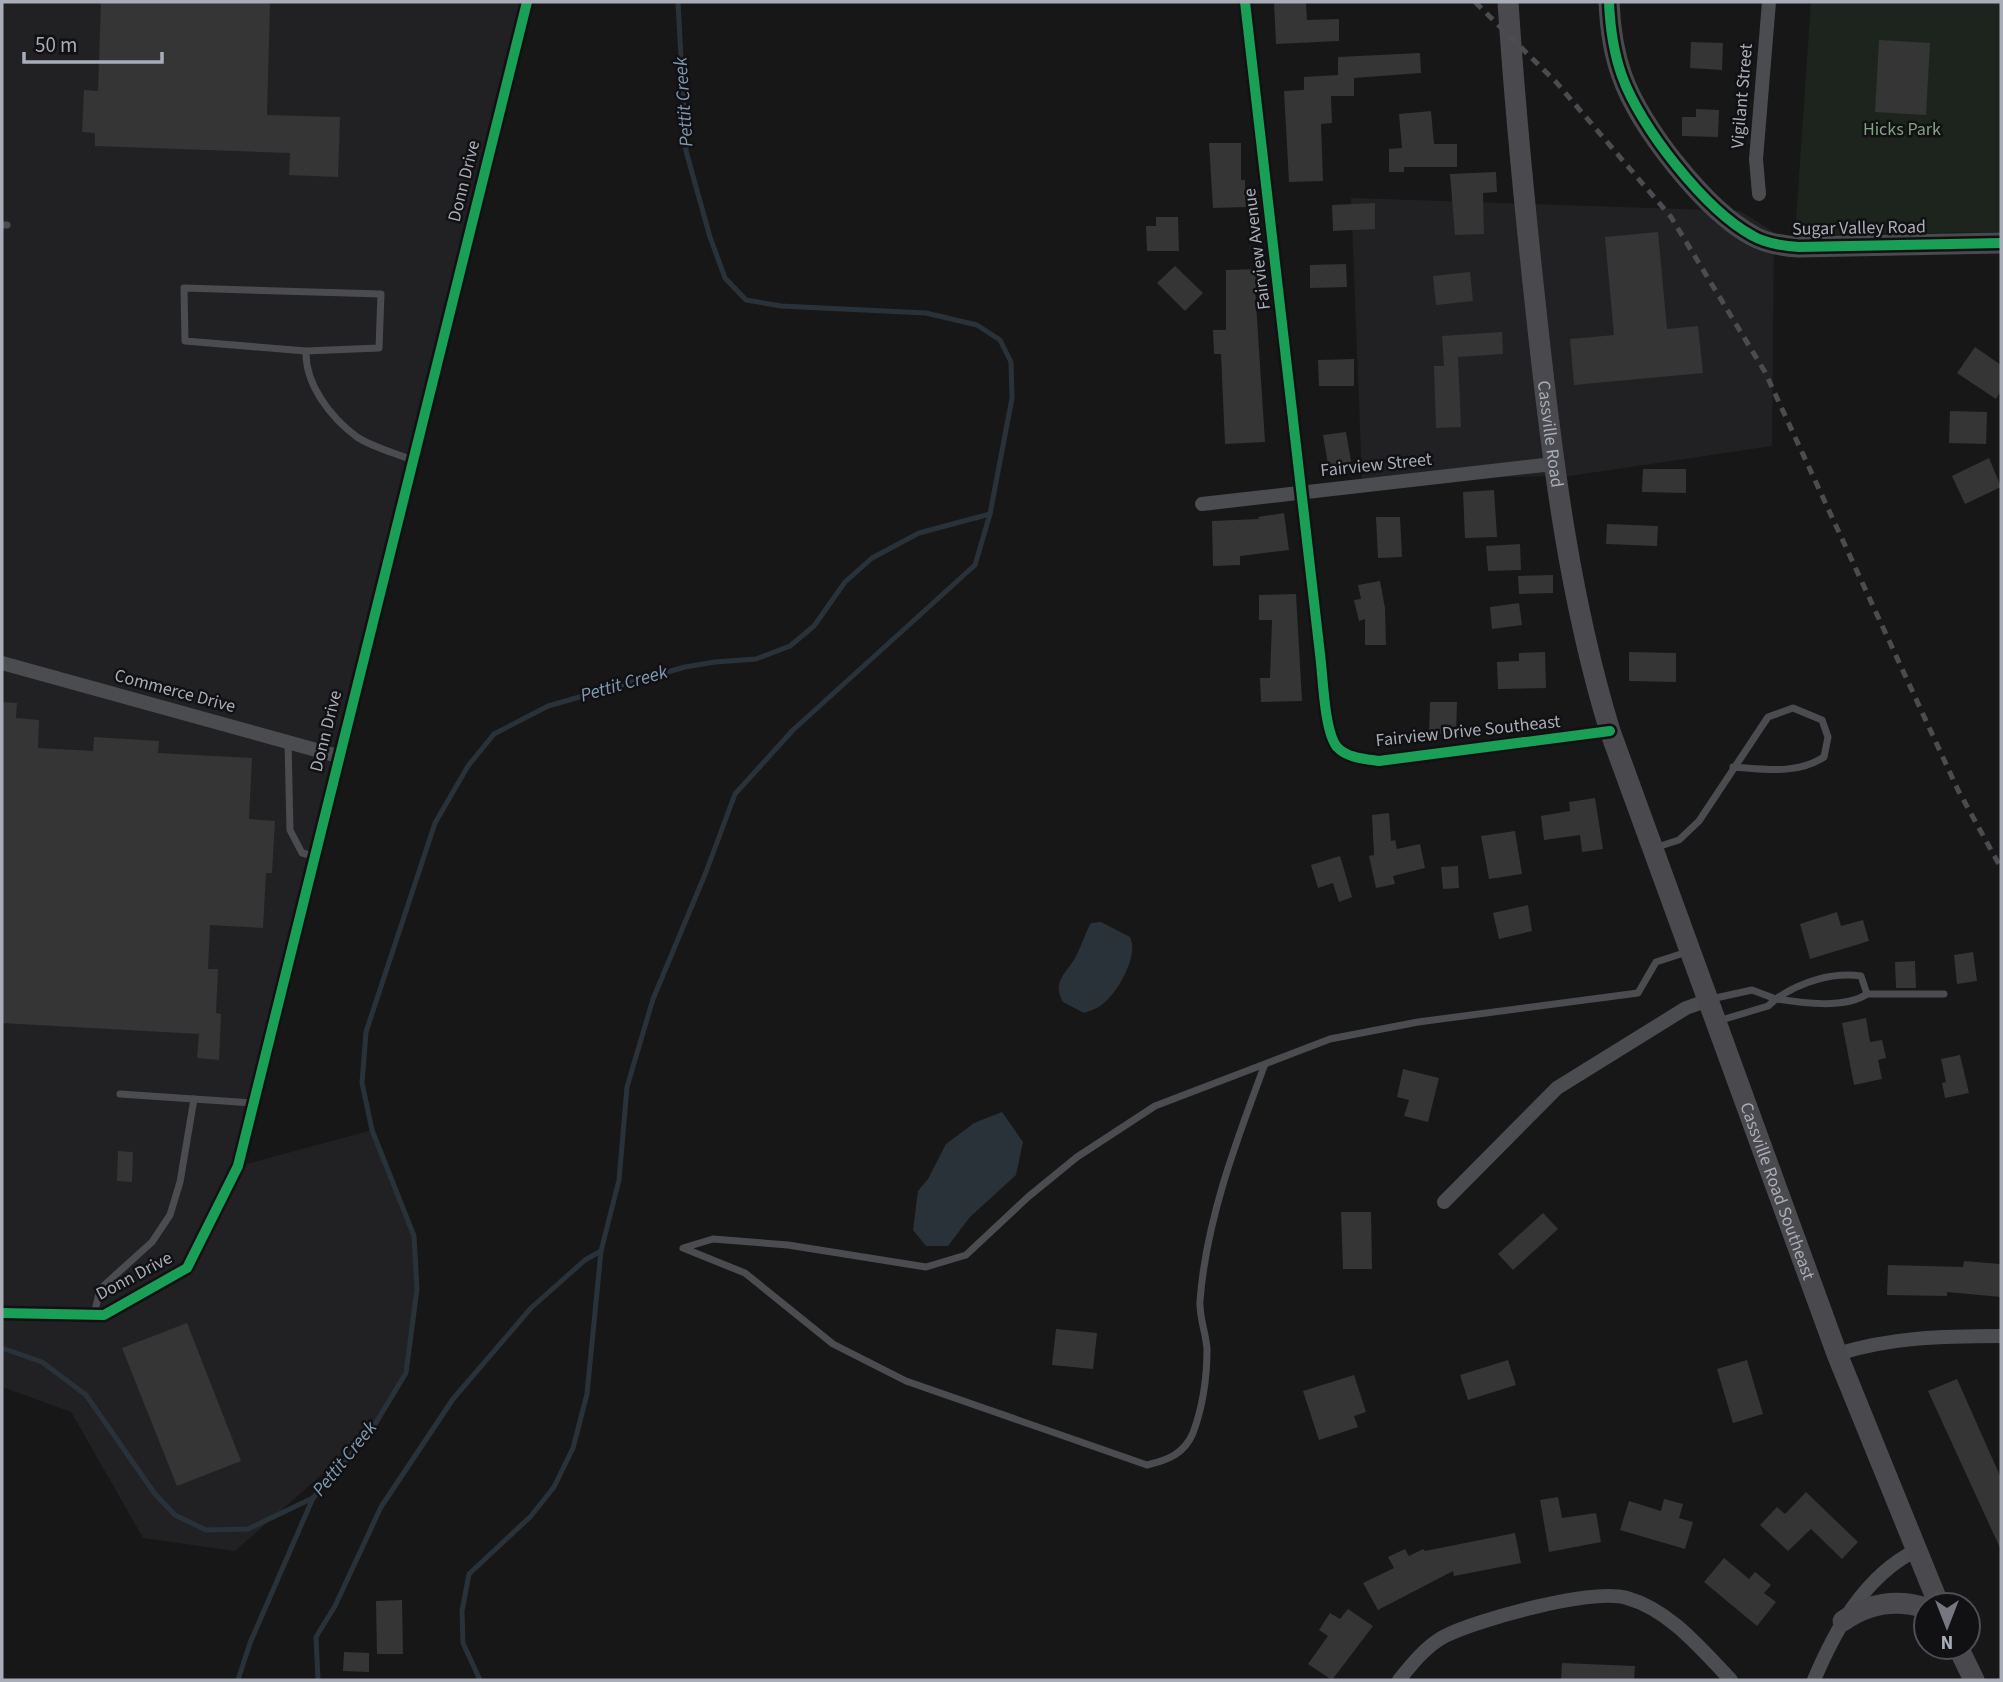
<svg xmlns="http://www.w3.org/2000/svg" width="2003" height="1682" font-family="'Source Sans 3',sans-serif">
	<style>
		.built { fill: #212123 }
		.green { fill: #1d241e }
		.water { fill: #2a3239 }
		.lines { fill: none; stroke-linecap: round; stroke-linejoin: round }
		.stream { stroke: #2a3239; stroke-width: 5 }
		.building { fill: #353536 }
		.lane { stroke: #4b4c50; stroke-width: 7 }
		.street { stroke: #4b4c50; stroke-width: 14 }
		.secondary { stroke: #4a4a4e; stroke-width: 21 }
		.rail { stroke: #4b4c4f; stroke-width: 5; stroke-dasharray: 9 7; stroke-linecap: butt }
		.cycleway-casing { stroke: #111113; stroke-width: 15 }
		.cycleway { stroke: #1a9f57; stroke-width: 10 }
		.labels { text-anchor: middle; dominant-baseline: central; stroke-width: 5; stroke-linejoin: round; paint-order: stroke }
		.street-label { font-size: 18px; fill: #a8adb8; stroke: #111113 }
		.park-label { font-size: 18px; fill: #7fa381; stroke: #111113 }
		.water-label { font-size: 19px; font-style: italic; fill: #7f9bb3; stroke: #111113 }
	</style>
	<rect width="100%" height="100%" fill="#171717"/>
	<!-- built -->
	<g class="built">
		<polygon points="2,2 527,2 239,1166 372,1130 414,1236 417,1289 406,1373 371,1431 235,1551 143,1538 71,1412 2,1387"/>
		<polygon points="1351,198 1740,211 1774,232 1772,446 1570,476 1362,479"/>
	</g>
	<!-- green -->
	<polygon class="green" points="1811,2 2001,2 2001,232 1795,235"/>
	<!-- water -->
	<g class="water">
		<path d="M1101,922L1130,937C1140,955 1116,996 1100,1006C1096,1009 1089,1011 1084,1013L1063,1002C1051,981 1068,972 1076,956C1082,945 1085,933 1091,923Z"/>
		<polygon points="1002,1112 1023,1142 1016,1175 970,1217 948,1246 926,1246 913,1230 918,1191 928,1179 946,1144 974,1123"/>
	</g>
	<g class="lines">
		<!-- stream -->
		<g class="stream">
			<polyline points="2,1348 42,1362 86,1395 155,1494 175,1515 206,1530 248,1529 313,1498"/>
			<polyline points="238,1680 250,1643 313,1498 371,1431 406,1373 417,1289 414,1236 372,1130 362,1083 366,1032 435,823 468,766 494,734 548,706 685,667 715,662 756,659 790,646 814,626 845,582 872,558 919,533 990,514"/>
			<polyline points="318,1680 316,1637 335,1606 381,1507 453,1399 531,1308 585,1260 601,1251"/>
			<polyline points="480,1680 463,1643 462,1611 469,1574 531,1516 554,1487 573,1448 587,1394 601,1251 619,1180 627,1087 653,999 706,872 735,794 793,730 975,565 990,514 1012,398 1011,362 1000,340 977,325 926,313 781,306 746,300 725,278 710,237 686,151 678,2"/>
		</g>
	</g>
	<!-- building -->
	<g class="building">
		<polygon points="101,2 270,2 267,115 340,117 338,177 289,175 290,153 95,146 95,133 82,132 84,90 98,91"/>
		<polygon points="1274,2 1306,2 1307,20 1339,19 1339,41 1276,44"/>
		<polygon points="1879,40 1930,43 1926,115 1875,112"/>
		<polygon points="1691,42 1723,43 1722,70 1690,68"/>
		<polygon points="1420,53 1421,73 1354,78 1354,96 1331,96 1332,123 1321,124 1323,181 1289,182 1284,91 1304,90 1304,77 1338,75 1338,57"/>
		<polygon points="1696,109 1719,110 1718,137 1682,136 1682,117 1696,117"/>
		<polygon points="1431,111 1434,144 1457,144 1457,167 1404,167 1404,172 1389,172 1389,149 1402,148 1399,114"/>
		<polygon points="1209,143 1241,143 1241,180 1245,180 1246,207 1213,208"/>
		<polygon points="1496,172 1497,192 1483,193 1484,234 1455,235 1450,174"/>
		<polygon points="1375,203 1375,229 1333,231 1332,205"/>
		<polygon points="1156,217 1178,217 1179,251 1147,251 1146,226 1156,226"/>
		<polygon points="1658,232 1667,329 1698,326 1703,373 1574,385 1570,339 1614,335 1605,237"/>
		<polygon points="1346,264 1347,287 1310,288 1310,265"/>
		<polygon points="1175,266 1203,293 1185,311 1157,283"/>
		<polygon points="1260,269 1260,287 1255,288 1265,442 1225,444 1221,354 1214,354 1213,330 1226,330 1226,270"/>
		<polygon points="1470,272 1473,301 1436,305 1433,276"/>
		<polygon points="1502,332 1503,354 1458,357 1461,427 1436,428 1434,366 1444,366 1442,336"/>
		<polygon points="1975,347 2001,365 2001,391 1996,399 1957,373"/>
		<polygon points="1354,359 1354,386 1319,386 1318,360"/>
		<polygon points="1950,411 1987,412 1986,444 1949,443"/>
		<polygon points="1346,432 1352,467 1329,470 1323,435"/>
		<polygon points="1989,458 2001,487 1965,504 1952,476"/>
		<polygon points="1643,469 1686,469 1686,493 1642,492"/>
		<polygon points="1494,490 1497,537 1465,538 1463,492"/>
		<polygon points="1284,513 1289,550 1240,556 1240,565 1213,566 1212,521 1259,519 1258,517"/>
		<polygon points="1376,517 1400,517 1402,557 1378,558"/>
		<polygon points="1607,524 1658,526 1657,546 1606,544"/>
		<polygon points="1520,544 1521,570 1488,571 1486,546"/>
		<polygon points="1553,575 1553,593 1519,594 1518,576"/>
		<polygon points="1380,581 1385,608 1386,645 1365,645 1365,619 1359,621 1354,600 1361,599 1358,585"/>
		<polygon points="1296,594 1302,701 1261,702 1260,678 1270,678 1272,620 1259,620 1259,595"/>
		<polygon points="1519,603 1522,625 1492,629 1490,607"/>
		<polygon points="1545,652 1546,688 1498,689 1497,662 1519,661 1519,653"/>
		<polygon points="1629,652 1676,653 1676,682 1629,681"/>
		<polygon points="2,702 17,703 16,718 39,720 38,748 93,751 94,737 159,741 158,753 252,758 249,819 275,821 272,873 266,873 263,928 210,925 208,969 218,969 216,1013 221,1014 219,1060 197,1058 199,1034 2,1023"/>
		<polygon points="1430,702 1457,702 1456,734 1429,733"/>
		<polygon points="1595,798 1603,849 1582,852 1580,835 1544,840 1541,816 1570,811 1569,802"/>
		<polygon points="1389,813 1391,841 1395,840 1397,849 1420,844 1425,868 1393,876 1395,884 1376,888 1369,856 1374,855 1372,815"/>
		<polygon points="1515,831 1522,874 1489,879 1481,836"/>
		<polygon points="1340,856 1352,897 1339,902 1333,883 1318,888 1311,865"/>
		<polygon points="1458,866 1459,888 1443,889 1441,867"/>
		<polygon points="1528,905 1532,931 1499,939 1493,913"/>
		<polygon points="1837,912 1841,926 1863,920 1869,941 1810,959 1800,924"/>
		<polygon points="1973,952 1977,981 1957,984 1954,955"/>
		<polygon points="1915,961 1916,988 1896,988 1895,962"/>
		<polygon points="1866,1018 1870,1042 1882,1040 1886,1058 1878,1060 1882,1079 1854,1085 1842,1023"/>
		<polygon points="1960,1055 1969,1093 1945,1098 1942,1083 1946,1082 1941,1059"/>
		<polygon points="1403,1069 1439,1078 1428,1122 1404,1116 1409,1100 1397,1097"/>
		<polygon points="118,1151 133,1152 132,1182 117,1181"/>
		<polygon points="1341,1212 1371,1212 1372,1269 1343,1269"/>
		<polygon points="1543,1213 1558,1229 1513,1270 1498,1254"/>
		<polygon points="1964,1261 2001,1264 2001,1297 1947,1292 1947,1296 1887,1295 1888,1265 1963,1267"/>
		<polygon points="187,1323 241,1461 177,1486 122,1348"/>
		<polygon points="1056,1329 1097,1333 1093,1369 1052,1365"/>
		<polygon points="1508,1360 1516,1385 1468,1400 1460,1375"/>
		<polygon points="1747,1360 1763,1414 1733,1423 1717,1369"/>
		<polygon points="1354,1375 1366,1412 1354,1416 1358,1427 1319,1440 1303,1391"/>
		<polygon points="1957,1379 2001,1478 2001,1550 1928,1391"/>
		<polygon points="1806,1492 1858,1542 1842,1559 1811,1529 1788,1551 1760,1525 1777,1507 1785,1514"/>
		<polygon points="1558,1497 1562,1518 1596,1513 1601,1542 1549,1552 1540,1500"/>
		<polygon points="1664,1499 1683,1504 1679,1518 1693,1522 1685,1549 1620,1530 1629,1501 1661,1511"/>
		<polygon points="1515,1533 1521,1563 1454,1576 1453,1571 1378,1610 1363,1583 1394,1568 1388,1557 1405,1549 1409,1556 1423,1549 1425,1551"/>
		<polygon points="1724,1558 1749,1579 1755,1572 1771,1585 1764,1593 1776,1602 1757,1626 1704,1582"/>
		<polygon points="402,1600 403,1654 377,1654 376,1601"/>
		<polygon points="1348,1609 1373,1626 1332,1680 1308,1664 1328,1636 1319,1630 1330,1613 1340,1619"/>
		<polygon points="344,1652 369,1653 369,1672 343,1671"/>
		<polygon points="1562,1663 1635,1666 1634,1680 1561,1680"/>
	</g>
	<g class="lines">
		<!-- lane -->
		<g class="lane">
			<polyline points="2,225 7,225"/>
			<path d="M306,351L379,348L381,294L184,288L185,341L306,351C305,384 330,417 357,437C372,447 395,453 412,460"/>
			<polyline points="288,742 290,830 302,853 314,856"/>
			<path d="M1654,848L1679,840L1699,821L1768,717L1793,708L1822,720L1828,737L1824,757C1797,775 1764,769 1733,767"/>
			<polyline points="1711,999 1752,990 1776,999 1768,1006 1718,1021"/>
			<path d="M1776,999C1802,1003 1845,1009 1867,994H1944"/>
			<path d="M1776,999C1800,982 1832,972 1861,976L1867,994"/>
			<path d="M1265,1064C1237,1139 1206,1220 1200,1301C1199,1317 1206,1333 1207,1349C1207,1378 1203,1406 1193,1433C1184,1454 1168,1460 1147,1465L906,1381L833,1344L745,1273L683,1248L713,1239L788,1245L926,1267L966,1255L1028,1197L1077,1157L1155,1106L1330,1039L1418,1022L1638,993L1656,962L1687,952"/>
			<polyline points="120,1094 253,1103"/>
			<polyline points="94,1315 100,1289 152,1242 170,1215 180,1182 194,1099"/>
		</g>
		<!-- street -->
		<g class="street">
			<path d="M1245,2L1320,654C1323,676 1324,731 1337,747C1347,758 1365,759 1379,761L1610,731"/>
			<polyline points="1759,194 1756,159 1769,2"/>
			<polyline points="1202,504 1553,464"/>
			<polyline points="2,663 338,756"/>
			<polyline points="1444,1202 1557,1088 1686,1008 1709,1000"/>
			<polyline points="2,1313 104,1315 187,1268 238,1166 527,2"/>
			<path d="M1837,1354C1892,1337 1944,1336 2001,1336"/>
			<path d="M1399,1680C1411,1665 1427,1645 1445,1636C1479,1619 1592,1588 1627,1598C1670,1610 1702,1650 1731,1680"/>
			<path d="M1814,1680C1835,1630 1865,1576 1915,1551"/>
		</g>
		<!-- secondary -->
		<g class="secondary">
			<path id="s1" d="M1508,2C1515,111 1526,220 1538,329C1553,466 1570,600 1610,731L1837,1354L1939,1605"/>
			<path d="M1609,2C1610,27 1613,51 1622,76C1640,127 1705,210 1753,236C1767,244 1783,246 1799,247L2001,243"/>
			<path d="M1843,1621C1868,1603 1897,1599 1926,1608"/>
			<polyline points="1958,1647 1974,1680"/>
		</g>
		<!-- rail -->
		<polyline class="rail" points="1475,2 1556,82 1671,217 1765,372 1958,790 2001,868"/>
		<!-- cycleway casing -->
		<g class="cycleway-casing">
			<g id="cycleway">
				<path d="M1245,2L1320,654C1323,676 1324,731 1337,747C1347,758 1365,759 1379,761L1610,731"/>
				<path d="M1609,2C1610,27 1613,51 1622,76C1640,127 1705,210 1753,236C1767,244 1783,246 1799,247L2001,243"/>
				<polyline points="2,1313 104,1315 187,1268 238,1166 527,2"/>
			</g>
		</g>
		<!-- cycleway -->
		<use href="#cycleway" class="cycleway"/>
	</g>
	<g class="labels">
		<!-- street labels -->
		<g class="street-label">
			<text transform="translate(1742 96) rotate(-85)">Vigilant Street</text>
			<text transform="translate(464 181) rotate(-76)">Donn Drive</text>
			<text transform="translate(1859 228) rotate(-1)">Sugar Valley Road</text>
			<text transform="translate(1257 249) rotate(-97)">Fairview Avenue</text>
			<text stroke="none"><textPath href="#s1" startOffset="434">Cassville Road</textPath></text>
			<text transform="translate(1376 465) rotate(-6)">Fairview Street</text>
			<text transform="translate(175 691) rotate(15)">Commerce Drive</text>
			<text transform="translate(326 731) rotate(-76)">Donn Drive</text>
			<text transform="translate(1468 731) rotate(-6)">Fairview Drive Southeast</text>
			<text stroke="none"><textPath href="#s1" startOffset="1227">Cassville Road Southeast</textPath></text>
			<text transform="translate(134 1276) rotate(-28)">Donn Drive</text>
		</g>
		<!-- park labels -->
		<g class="park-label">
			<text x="1902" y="129">Hicks Park</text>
		</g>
		<!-- water labels -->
		<g class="water-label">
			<text transform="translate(684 102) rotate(-94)">Pettit Creek</text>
			<text transform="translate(624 684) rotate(-16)">Pettit Creek</text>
			<text transform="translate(345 1459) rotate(-51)">Pettit Creek</text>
		</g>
	</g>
	<!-- border -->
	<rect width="2003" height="1682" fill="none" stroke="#a8adb8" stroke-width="7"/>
	<!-- north arrow -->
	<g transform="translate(1947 1626) rotate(180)"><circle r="33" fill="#111113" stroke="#4d4f55" stroke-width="2"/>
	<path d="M0-5L12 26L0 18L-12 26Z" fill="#757880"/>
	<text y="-10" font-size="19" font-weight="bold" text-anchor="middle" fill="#a8adb8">N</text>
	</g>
	<!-- scale -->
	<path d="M24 52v10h138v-10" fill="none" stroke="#a8adb8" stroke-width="3.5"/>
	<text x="35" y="52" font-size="21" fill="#a8adb8" stroke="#111113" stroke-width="5" paint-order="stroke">50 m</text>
</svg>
